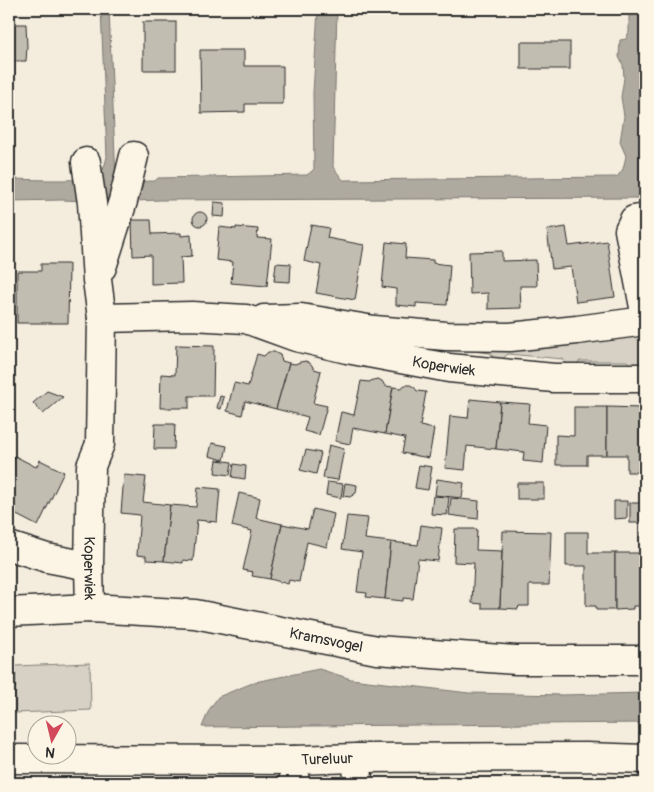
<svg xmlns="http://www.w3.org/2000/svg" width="654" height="792" font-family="Pangolin,sans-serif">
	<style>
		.green { fill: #d6d1c4; stroke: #807e78 }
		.water { fill: #afaaa0; stroke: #7a7771 }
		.building { fill: #c2bdb1; stroke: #2b2b2b }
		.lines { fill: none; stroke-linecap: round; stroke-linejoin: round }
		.minor-casing { stroke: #2b2b2b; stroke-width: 31 }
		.minor { stroke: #fcf5e5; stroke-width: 28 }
		.labels { text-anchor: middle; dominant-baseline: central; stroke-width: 4; stroke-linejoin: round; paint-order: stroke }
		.street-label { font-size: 15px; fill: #2b2b2b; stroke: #fcf5e5 }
	</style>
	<rect width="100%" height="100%" fill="#f4edde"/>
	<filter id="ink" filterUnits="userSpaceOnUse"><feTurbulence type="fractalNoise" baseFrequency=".02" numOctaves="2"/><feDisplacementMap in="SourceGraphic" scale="10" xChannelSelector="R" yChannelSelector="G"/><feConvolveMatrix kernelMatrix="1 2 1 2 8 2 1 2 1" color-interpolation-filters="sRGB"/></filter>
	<g filter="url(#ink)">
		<!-- green -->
		<g class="green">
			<polygon points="639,334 641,337 644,362 643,365 636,370 627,361 580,361 570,369 563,359 508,354 498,363 490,353 444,348 434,356 411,353 408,344"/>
			<polygon points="90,663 91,710 15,713 15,666"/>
		</g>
		<!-- water -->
		<g class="water">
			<path d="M101,9H109L116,182L155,181L158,178L307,175L311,172L314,169L313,93L318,9H337L333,167L343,180L617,177L623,169L626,156L620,142L624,116L621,97L624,78L623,65L619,57L620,40L626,39L629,32V9H645L641,146L640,158L645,169V198L161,200L106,202L63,200L9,201V179C24,179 90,183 99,175C104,171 105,163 107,157Z"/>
			<polygon points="319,669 351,679 469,693 562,695 645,693 645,723 202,727 209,710 218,697 255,682"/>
		</g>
		<!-- building -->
		<g class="building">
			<rect x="143" y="22" width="33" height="48"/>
			<polygon points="9,24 26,24 27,47 26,61 14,61 15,105 9,105"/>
			<rect x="521" y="42" width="49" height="27"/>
			<polygon points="200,50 244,50 244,66 283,66 283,104 245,104 245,112 201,113"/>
			<polygon points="214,202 225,203 224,217 213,216"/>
			<circle cx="200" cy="219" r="7"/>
			<polygon points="132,220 151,220 152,234 181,233 181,236 191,235 192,256 181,257 182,283 151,284 151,255 133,256"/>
			<polygon points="311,225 329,228 327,238 364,245 355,300 316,293 321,265 304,261"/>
			<polygon points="219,227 236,229 236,227 258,229 257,238 272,239 267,286 231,283 233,262 216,260"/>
			<polygon points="566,227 569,246 607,241 615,297 576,302 571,267 552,269 547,230"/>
			<polygon points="386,242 406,244 405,258 433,260 433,263 450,265 447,305 416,303 416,307 396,305 396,289 382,287"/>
			<polygon points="502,251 502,261 536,260 537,286 520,286 521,308 488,309 488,293 470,294 469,252"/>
			<polygon points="276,263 291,264 290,282 274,281"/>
			<polygon points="41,264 69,264 68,323 17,323 17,271 41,271"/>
			<polygon points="176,345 214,346 213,396 189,396 189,408 160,408 161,374 175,375"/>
			<polygon points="268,352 274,352 280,355 282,361 289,363 276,409 245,401 242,415 227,411 234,383 248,386 257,354 264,356"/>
			<polygon points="306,361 311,364 314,369 321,371 313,403 327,406 319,435 304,431 308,417 276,409 289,363 295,364 300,362"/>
			<polygon points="378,379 382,381 385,386 393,387 385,434 353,428 350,444 335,441 341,412 354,415 361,381 369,382 373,380"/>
			<polygon points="405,385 410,385 414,387 417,391 426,392 420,426 434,429 429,458 402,453 405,438 385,434 393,387 401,388"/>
			<polygon points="47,391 63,397 43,414 33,403"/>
			<polygon points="220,396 224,397 221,409 217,408"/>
			<polygon points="470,399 500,402 496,449 467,446 465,470 445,468 450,416 468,418"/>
			<polygon points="500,402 530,404 528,423 546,425 543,463 523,461 524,452 496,449"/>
			<polygon points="574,407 607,407 607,455 587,455 587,465 556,465 556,435 574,436"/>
			<polygon points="607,407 641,408 641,437 645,436 645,472 627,472 627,455 607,455"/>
			<polygon points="155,424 175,424 174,449 154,449"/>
			<polygon points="212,443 227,446 224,460 209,456"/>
			<polygon points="329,445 344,449 338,480 323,478"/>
			<polygon points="306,450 321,453 316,474 300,470"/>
			<polygon points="15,456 36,467 40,460 64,472 38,526 9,511 9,468"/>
			<polygon points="217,460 232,462 230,475 215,473"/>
			<polygon points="234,464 246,466 245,479 232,477"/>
			<polygon points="419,465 432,467 428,490 415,488"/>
			<polygon points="124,475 146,477 143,502 170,505 164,561 146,560 146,556 137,555 140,515 121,513"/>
			<polygon points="437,479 464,483 462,498 435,495"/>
			<polygon points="328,482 343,484 341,498 326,495"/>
			<polygon points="345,483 357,485 356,493 350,497 343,496"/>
			<rect x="517" y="483" width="27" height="16"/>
			<polygon points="198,487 220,489 217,522 197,520 193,561 183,560 183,563 164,561 170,505 196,507"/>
			<polygon points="239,493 260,498 256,518 282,524 270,579 252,576 253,572 243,570 252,531 232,526"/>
			<polygon points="433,496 449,497 447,515 431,514"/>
			<polygon points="451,498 479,501 478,519 449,515"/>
			<polygon points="614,501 627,501 627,518 614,519"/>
			<rect x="630" y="503" width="15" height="20"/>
			<polygon points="313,509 334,514 327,547 307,542 299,582 289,580 288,584 270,579 282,524 308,529"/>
			<polygon points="347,516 368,518 365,539 391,542 385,599 366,597 367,593 357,592 362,552 342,549"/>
			<polygon points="421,525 442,528 438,561 418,559 413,599 403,598 403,601 385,599 391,542 418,545"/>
			<polygon points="455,529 477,529 476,550 502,551 500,608 482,608 482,604 472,603 474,563 454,562"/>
			<polygon points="503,531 551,532 549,585 529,585 529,606 519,606 518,609 500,608"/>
			<polygon points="566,532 588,532 588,553 615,553 615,610 596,610 596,606 586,606 586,566 566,566"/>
			<polygon points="641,532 645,532 645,566 643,566 643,606 633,606 633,609 615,610 615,553 641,553"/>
			<polygon points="15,659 15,688 9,688 9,660"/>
		</g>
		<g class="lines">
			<!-- minor casing -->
			<g class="minor-casing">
				<g id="minor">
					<path id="s1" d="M86,162L92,203L97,280L102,318L100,444L91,466L89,566L90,608"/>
					<polyline points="645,218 634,220 629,230 645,312"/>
					<polyline points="102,267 123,201 134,156"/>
					<path id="s2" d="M102,318L192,316L246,319L296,337L347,349L449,368L554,378H645"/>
					<polyline points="264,319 301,318 374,330 446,336 510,337 577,330 645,321"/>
					<polyline points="9,546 47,558 89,566"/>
					<path id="s3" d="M9,612L90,608L195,614L377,650L516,660H645"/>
					<polyline points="357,758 358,783"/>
					<path id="s4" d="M9,759L294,760L357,758L586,757L645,759"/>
					<polyline points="294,783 294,760"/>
				</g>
			</g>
			<!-- minor -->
			<use href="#minor" class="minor"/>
		</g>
	</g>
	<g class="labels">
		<!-- street labels -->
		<g class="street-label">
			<text stroke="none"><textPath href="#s2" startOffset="348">Koperwiek</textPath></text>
			<text stroke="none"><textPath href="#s1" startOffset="409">Koperwiek</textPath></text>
			<text stroke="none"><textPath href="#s3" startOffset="320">Kramsvogel</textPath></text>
			<text stroke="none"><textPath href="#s4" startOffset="318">Tureluur</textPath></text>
		</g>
	</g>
	<!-- margin -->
	<rect width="654" height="792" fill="none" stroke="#fcf5e5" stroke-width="30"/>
	<rect x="15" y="15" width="624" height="762" fill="none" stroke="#2b2b2b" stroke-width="2" filter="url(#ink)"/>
	<!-- north arrow -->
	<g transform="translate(52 740) rotate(188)"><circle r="24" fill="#fcf5e5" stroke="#a8a49b"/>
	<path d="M0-4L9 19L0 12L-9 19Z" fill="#d1495b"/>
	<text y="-8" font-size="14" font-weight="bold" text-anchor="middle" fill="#2b2b2b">N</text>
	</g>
</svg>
